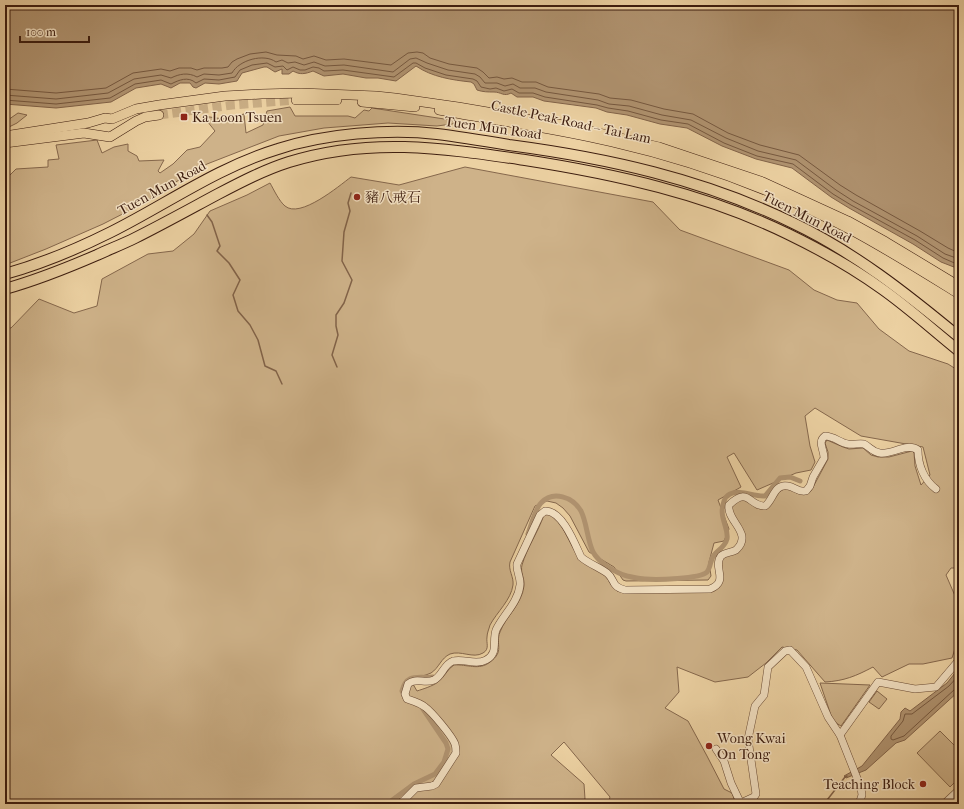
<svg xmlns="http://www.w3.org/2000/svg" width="964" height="809" font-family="'IM FELL French Canon','Noto Serif TC',serif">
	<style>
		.green { fill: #ceb289; stroke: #85674c; fill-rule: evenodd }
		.water { fill: #b09370; stroke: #826349 }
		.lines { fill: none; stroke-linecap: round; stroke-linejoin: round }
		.shore { stroke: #76583f; stroke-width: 1 }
		.stream { stroke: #826349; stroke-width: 1.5 }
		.canal { stroke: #b09370; stroke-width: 5 }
		.major-tunnel { stroke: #c9ad84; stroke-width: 9; stroke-dasharray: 9 4.5; stroke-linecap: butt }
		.minor-casing { stroke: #684933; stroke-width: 8 }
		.major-casing { stroke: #3c1c0e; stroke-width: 10 }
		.highway-casing { stroke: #3c1c0e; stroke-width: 12 }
		.minor { stroke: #f3e1c3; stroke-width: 7 }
		.major { stroke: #ecd1a2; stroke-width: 9 }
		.highway { stroke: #ecd1a2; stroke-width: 10 }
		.poi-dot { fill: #8f2418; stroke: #f3e1c3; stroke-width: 1.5 }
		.labels { text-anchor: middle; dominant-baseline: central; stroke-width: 3; stroke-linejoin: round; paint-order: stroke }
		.poi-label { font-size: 14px; fill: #3c1c0e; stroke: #f3e1c3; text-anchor: start }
		.street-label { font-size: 14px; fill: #3c1c0e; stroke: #f3e1c3 }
	</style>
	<rect width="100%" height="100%" fill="#ecd1a2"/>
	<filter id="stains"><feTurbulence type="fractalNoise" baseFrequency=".005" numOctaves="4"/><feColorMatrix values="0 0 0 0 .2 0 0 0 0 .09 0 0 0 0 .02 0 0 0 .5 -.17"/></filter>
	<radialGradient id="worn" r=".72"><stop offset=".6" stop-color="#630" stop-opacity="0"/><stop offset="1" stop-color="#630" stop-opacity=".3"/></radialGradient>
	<!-- green -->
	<g class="green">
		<polygon points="290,107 295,116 348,116 355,118 364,110 369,111 372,108 451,120 455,123 452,124 437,126 388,123 324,128 279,136 207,164 174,183 142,204 103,224 46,249 5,265 5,177 8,177 16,169 48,167 48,160 59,159 56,145 97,140 102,153 114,147 128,144 128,151 137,156 139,161 164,160 158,171 160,173 173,164 187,150 200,147 215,131 203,116 223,119 244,114 246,133 263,125 267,111"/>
		<polygon points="18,113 27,115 17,123 5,129 5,122"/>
		<path d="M465,167L653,202L680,230L789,270L814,290L837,300L857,303L879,329L909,351L948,364L959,371V568H951L946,575L959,605V636L952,658L923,664H909L882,677L873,667C856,676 844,681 825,682L797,650L782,647L766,663L748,677L715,682L677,667L679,692L665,708L688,721L707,756L724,789L732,793L736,804H608L610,797L564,742L551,755L584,784L585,799L573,804H5V328H11L39,299L74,313L97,306L102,279L148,254L173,251L194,234L210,211L247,195L270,183C274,190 279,201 285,206C300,219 339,186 351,177L399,185ZM815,408L861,436L923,447L930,475L921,485L915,466L914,453L912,451L889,457H878L871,455L863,448L849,449L843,447L827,440L825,443L828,452V459L811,491C798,502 792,484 782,490C774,494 774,503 766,509L756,508L745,499L739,501L732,506V513L743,543L722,559L714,590L625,593L617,591L612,586L605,575L579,559L560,523L551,514L544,515C538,532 527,548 522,565C520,572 525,579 524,586C522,604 506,616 500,632C495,645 505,651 490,662C479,671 467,664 454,665C447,669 445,677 438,682C433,686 423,689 417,691L410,679C416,677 425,676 431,673C439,668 441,658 450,654C461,650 473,659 483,653C490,649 486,643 487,637C487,633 489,629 490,625C497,612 511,600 513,585C514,577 508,570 510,562L535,506L547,501L556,503L563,508L570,516L589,552L614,567L623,580L626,581L708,580L711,576L709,562L714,543L724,541L729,529L718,500L741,487L727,457L734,453L757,490L796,473L811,470L815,462L810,446L805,416Z"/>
		<polygon points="820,683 870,685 841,726 833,721"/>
		<polygon points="877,691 887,699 879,709 869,702"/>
		<polygon points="940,731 959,750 959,778 950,787 917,753"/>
	</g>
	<!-- water -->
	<g class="water">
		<path d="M5,5H959V269L941,262L913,244L849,208L831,197L792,168L756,159L722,146L687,128L660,124L627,115L607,112L596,108L544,101L533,97H517L511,93C504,97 501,92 494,92C488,92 483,92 477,90L474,84L471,82C452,80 432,77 416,66L396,81L378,78H366L343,74L324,76L313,71C305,74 300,75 293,71L289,74H282V69L275,72L267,67H264L242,73L237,81L219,84L205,83L196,88L193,87L190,83H180L171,88L161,84L136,88L111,102L56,108L5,104Z"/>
		<polygon points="959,668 959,691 905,740 896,743 866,770 846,778 844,776 862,766 900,719 901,712 905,708 910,711 947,683"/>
	</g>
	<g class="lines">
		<!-- shore -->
		<g class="shore">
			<polyline points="5,89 56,93 106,88 133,73 161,69 170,71 179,68 191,68 197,70 204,68 222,68 228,67 232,62 237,59 250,54 266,52 277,55 296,56 303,59 314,56 326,60 344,59 391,65 408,53 417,52 423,53 430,58 449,64 477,68 483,72 489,78 497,77 504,79 512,78 522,82 536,82 548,87 599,94 610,98 631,100 664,109 693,114 728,133 760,145 799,155 840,185 856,195 920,231 948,248 959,253"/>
			<path d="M5,95L56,99L108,93L134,79L161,75L171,78C179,74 188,72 197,77L204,74L219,75L232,73C239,60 264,53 276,62L282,60L288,63L295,62L304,65L314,62L325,66L344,65L393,72L410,59L416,58L427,63L448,70L475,74L480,77L485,83H497L505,86L513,84L520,88H535L546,92L598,100L609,104L629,106L662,115L691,120L726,138L758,151L796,160L836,190L853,201L917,236L945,254L959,259"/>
			<path d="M5,100L56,104L110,98L135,84L161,80L171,84C179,80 188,76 196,83L204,79L219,80L235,77L240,70L252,65L267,63L275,67L283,66L287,70L293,67L300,70H305L313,67L319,68L324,71L343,70L394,77L413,63H416L425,68L446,75L473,79L477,81L481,87L490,89L496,88L504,91L512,89L519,93H533L545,97L597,105L608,108L628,111L661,120L688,124L724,143L757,156L793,164L833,194L851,205L915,240L943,258L959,265"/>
			<polyline points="959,675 949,686 912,714 905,714 903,721 891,736 891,739 893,740 904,736 955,689 959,688"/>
		</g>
		<!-- stream -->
		<g class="stream">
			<polyline points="207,215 212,222 220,246 217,251 229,263 240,280 233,295 238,311 250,325 258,340 265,366 276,371 282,384"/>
			<polyline points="337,367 332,355 338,335 336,326 336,315 344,303 352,280 342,261 344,232 350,211 348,203 351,193"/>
			<polyline points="824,804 845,777 847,776"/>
		</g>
		<!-- canal -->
		<g class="canal">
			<path d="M528,534C531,526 535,509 541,503C553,490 573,497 581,511C587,523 587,539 593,552C599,563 616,573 627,576C633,577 639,579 645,579C656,580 700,579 707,572C711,567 710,560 714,555C718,550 725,547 727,539C729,527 718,518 724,501C725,498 726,496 730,494C741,489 753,497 765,496L780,478L790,477L800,481"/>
			<path d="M405,698L402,691C407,672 419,679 433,677"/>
			<polyline points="387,804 414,784 435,774 444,762 448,749 446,743 421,706"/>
		</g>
		<!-- major-tunnel -->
		<polyline class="major-tunnel" points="159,115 232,105 296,100"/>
		<!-- minor casing -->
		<g class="minor-casing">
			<g id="minor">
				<polyline points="840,735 878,682 915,689 936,687 959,660"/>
				<polyline points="716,749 724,761 731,783 741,804"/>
				<polyline points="741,803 754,797 756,794 748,739 755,706 764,695 768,667 785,651 790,650 806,667 828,717 840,735 861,788 862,795 859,804"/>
				<path d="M398,804L403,801L416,788L432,786L436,784L456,753C456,750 456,747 455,744C452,736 432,712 425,707C420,703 413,701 407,699L405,694L408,684C416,677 425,684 434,680C442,676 444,664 453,661C464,658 475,666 486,660C499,653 492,641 496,630C503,615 518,603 520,585C521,578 516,571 517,564L540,515L545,511C562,510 575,544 581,557C589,564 599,567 607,573C616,580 610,586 625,590L710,589C730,581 712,567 721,556C725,552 731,553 736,550C754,533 726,521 729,505C749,486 748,506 765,506C773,501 774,483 788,486C795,487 799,493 806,491L810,486L813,477L824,458C824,449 817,442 825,436C834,436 840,443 848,444C853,445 859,443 864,444C870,447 872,452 880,453C893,455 906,442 918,450C918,465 924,480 936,489"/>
				<polyline points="944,804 959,790"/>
			</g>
		</g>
		<!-- major casing -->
		<g class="major-casing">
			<g id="major">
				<polyline points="296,100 337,100"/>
				<polyline points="362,102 415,107"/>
				<path d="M439,110C497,121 555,128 612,142C695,161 779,192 855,232C890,251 925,273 959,294"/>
				<polyline points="5,136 88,123 105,118 112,119 136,109 159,105 225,96 261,94 301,93 376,96 395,98 458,107 569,126 659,147 763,182 848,221 886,242 959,286"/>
				<polyline points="5,143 84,133 110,137 136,121 145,117 159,115"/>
			</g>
		</g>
		<!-- highway casing -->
		<g class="highway-casing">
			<g id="highway">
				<path d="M5,274C41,264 77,249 111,232C167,204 216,168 278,149C323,134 390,128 437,134C461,137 485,141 509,145C607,158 703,179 793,223C854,252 907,294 959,337"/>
				<path d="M5,289C37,280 67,268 97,255C110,249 123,244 135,238C163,224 190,209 218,194C241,182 264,170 289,162C370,137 442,148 525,160C615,174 706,194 788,234C821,250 853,268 882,289C909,308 934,331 959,351"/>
			</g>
		</g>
		<!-- minor -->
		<use href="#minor" class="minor"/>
		<!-- major -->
		<use href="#major" class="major"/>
		<!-- highway -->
		<use href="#highway" class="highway"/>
	</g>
	<!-- markers -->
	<g class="poi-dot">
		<rect x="180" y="113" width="8" height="8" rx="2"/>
		<circle cx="357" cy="197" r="4"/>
		<circle cx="709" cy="746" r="4"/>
		<circle cx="923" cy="784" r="4"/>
	</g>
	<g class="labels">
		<!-- poi labels -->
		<g class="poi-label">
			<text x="192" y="117">Ka Loon Tsuen</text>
			<text x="365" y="197">豬八戒石</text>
			<text x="717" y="738">Wong Kwai<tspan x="717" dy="16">On Tong</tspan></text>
			<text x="915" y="784" text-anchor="end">Teaching Block</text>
		</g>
		<!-- street labels -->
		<g class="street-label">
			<text transform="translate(571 122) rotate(12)">Castle Peak Road – Tai Lam</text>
			<text transform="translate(493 128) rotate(8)">Tuen Mun Road</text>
			<text transform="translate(162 188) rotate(-29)">Tuen Mun Road</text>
			<text transform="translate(807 217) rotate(27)">Tuen Mun Road</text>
		</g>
	</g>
	<!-- margin -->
	<rect width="964" height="809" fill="none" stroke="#ecd1a2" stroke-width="20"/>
	<rect x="6" y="6" width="952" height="797" fill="none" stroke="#3c1c0e" stroke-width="2"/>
	<rect x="10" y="10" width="944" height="789" fill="none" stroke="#3c1c0e"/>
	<!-- scale -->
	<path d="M20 36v6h69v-6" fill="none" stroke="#3c1c0e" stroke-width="2"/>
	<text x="26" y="36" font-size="12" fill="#3c1c0e" stroke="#f3e1c3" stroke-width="3" paint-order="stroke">100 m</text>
	<rect width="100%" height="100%" filter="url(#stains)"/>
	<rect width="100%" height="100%" fill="url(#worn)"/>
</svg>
